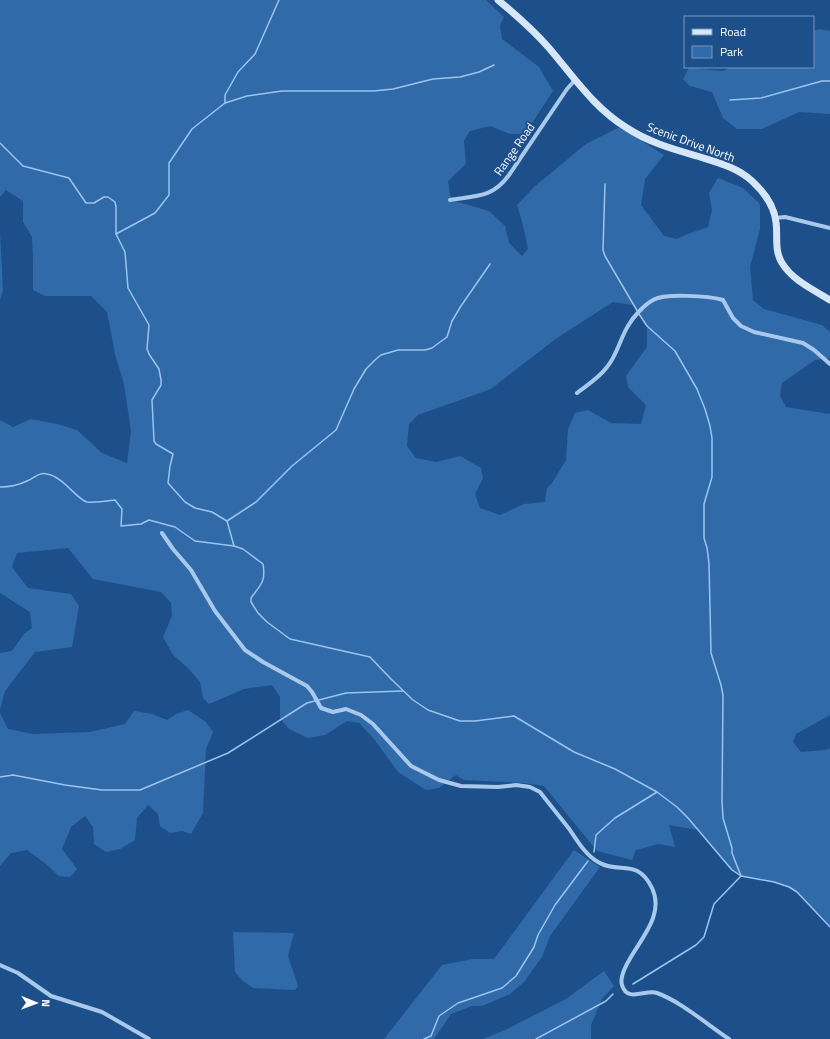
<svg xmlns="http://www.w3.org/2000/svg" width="830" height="1039" font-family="'Titillium Web',sans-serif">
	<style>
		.green { fill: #306aa9; fill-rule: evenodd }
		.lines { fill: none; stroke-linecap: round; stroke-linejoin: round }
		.stream { stroke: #9cc4ee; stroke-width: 1.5 }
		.minor { stroke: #a9c9ec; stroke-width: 4 }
		.secondary { stroke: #d5e6f9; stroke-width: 7 }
		.labels { text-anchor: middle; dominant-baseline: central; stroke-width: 4; stroke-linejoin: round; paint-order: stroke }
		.street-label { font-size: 12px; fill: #fff; stroke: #1d508b }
	</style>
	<rect width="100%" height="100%" fill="#1d508b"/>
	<!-- green -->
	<g class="green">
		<path d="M0,0H486L504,17L500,26L502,39L539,67L553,91L525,134H510L490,126L470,131L464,141L466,164L448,181L451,200L489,211L505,226L509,243L522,256L528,249L523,225L517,205L534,187L586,144L620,127L664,155L645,179L641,205L664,236L677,239L688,234L708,227L712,210L709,193L718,178L743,188L759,203L760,205V229L750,267L753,300L764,309L822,325L830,332V358L815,360L782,383L780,396L786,407L830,414V715L796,734L793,742L801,752L826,750L830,748V927L797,892L789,887L773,882L741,876L732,870L698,830L669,825L675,847L659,844L636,850L632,860L597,851L544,786L524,783L464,780L456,775L439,788L426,790L398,772L374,739L359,723L347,721L325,735L308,738L289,729L280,718V697L272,685L244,689L209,704L203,698L200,682L188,668L173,655L163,637L172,616L171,603L161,592L93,579L68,548L17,553L12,567L28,588L71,594L79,606L72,647L35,652L5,691L0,710V653L12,651L24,634L32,628L30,612L0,593V420L13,427L31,419L57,424L77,430L102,453L127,463L131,431L124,384L115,354L107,312L91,296H45L33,290V257L32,237L23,222V201L6,190L0,197ZM613,302L633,305L647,326V347L626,376L628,387L646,405L641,424L611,423L588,410L575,413L568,429L566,460L552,483L547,488L545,502L524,504L500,515L480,508L475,494L483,478L481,468L460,456L436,462L416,458L407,446L409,424L418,415L491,389L557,338Z"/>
		<polygon points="820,29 830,31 830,114 799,112 762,129 737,129 723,118 712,92 690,86 683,79 689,68 723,71 730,67 813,67 813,31"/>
		<polygon points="0,232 3,290 0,300"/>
		<polygon points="188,710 206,722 213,732 206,749 203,813 191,834 182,831 170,833 160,826 158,814 148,805 137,818 135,840 120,849 106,852 94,844 93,827 85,816 71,827 62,849 77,869 70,877 59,876 46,864 27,850 11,853 0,866 0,713 8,729 33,734 90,732 125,724 134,711 152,714 167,720 176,714"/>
		<polygon points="574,850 600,867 550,936 542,957 524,982 510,994 482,1006 472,1006 451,1014 434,1039 384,1039 442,965 473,959 494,959"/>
		<polygon points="233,932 294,933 288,956 298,986 295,990 253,988 242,980 235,972"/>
		<polygon points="604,971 614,986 602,999 591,1025 591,1039 483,1039 505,1030 566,999"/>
	</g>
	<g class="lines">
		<!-- stream -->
		<g class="stream">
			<polyline points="730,100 761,98 822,81 830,81"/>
			<polyline points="225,103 225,95 238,72 255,54 279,0"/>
			<polyline points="0,143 23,166 69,178 86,203 94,203 104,197 108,197 115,202 116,207 116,234 125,252 128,288 149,325 147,349 149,354 159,369 161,380 161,385 152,400 154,441 156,444 173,454 170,466 168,483 185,502 195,508 212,512 227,521 234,546"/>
			<polyline points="605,184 603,250 605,256 639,314 647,326 675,351 697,389 705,409 710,426 712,438 712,477 704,504 704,538 707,548 709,563 711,653 721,685 723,695 722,801 723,818 732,848 732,853 741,876"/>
			<polyline points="116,234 155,213 169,195 169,163 192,129 225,103 247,96 282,91 374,91 393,89 433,79 460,77 479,72 494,65"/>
			<path d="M0,487C9,487 19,485 27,481C34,478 39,472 47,474C64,477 76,499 87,502C96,503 107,501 115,500L122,509L121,526L141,524L149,520L175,527L195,541L234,546L243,549L263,564C266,582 261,584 251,598V602L258,613L267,622L290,639L370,657L391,679L413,700L428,710L460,721H475L514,716L574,752L615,769L657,792L677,807L688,818L732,870L741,876L774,882L789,887L797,892L830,927"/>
			<polyline points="227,521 256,502 292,466 336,430 354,389 366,369 376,359 381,355 398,350 425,350 432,348 447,337 452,321 461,306 490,264"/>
			<polyline points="0,777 13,775 65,785 102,790 140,790 228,753 307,703 346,693 403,691"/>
			<polyline points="594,852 596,835 615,818 657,792"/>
			<polyline points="633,984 696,945 704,937 714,904 741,876"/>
			<polyline points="424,1039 431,1036 439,1016 458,1003 502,988 516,976 534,947 538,935 555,905 588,861"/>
			<polyline points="536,1039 606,1001 613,994"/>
		</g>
		<!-- minor -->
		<g class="minor">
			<path d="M450,200C475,196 493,198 509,175L567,89L575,80"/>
			<polyline points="775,218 785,217 830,228"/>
			<path d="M577,393C587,385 599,378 607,367C617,355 620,339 628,326C633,317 644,305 653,300C665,293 709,296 723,300L733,318L741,326L754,332L803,343L814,350L830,364"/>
			<path d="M162,533L173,549L191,570L215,611L245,650L263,662L307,686L312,692L321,708L333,712L346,709L361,715L373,724L411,766L439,780L461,786L498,787L516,785L530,787L540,792C550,805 560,817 570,830C578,842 586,855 598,862C619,875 637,857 652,888C666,917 636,943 625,968C623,973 620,979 622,985C627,1003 646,989 657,993C680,1001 708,1025 729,1039"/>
			<polyline points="0,965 18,973 51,996 102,1012 149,1039"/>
		</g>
		<!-- secondary -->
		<path class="secondary" d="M498,0C516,15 534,31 549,48C573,76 594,108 627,128C648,142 673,149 697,156C716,162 737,167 752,181C764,192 774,205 776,222C778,236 774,250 782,263C792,280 814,290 830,300"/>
	</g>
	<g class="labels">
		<!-- street labels -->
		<g class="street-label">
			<text transform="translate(691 142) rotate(20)">Scenic Drive North</text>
			<text transform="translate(514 149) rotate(-55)">Range Road</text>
		</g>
	</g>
	<!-- legend -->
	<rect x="684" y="16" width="130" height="52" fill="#1d508b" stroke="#7796b9"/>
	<rect x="692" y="29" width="20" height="6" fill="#d5e6f9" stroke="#7796b9"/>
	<text x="720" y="36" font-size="12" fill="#ffffff">Road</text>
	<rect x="692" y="46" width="20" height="12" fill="#306aa9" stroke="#7796b9"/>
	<text x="720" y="56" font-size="12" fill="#ffffff">Park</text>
	<!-- north arrow -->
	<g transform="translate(36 1003) rotate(91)" stroke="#1d508b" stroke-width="3" paint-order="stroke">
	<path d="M0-3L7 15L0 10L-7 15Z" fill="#ffffff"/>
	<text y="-6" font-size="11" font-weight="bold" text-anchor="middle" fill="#ffffff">N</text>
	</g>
</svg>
